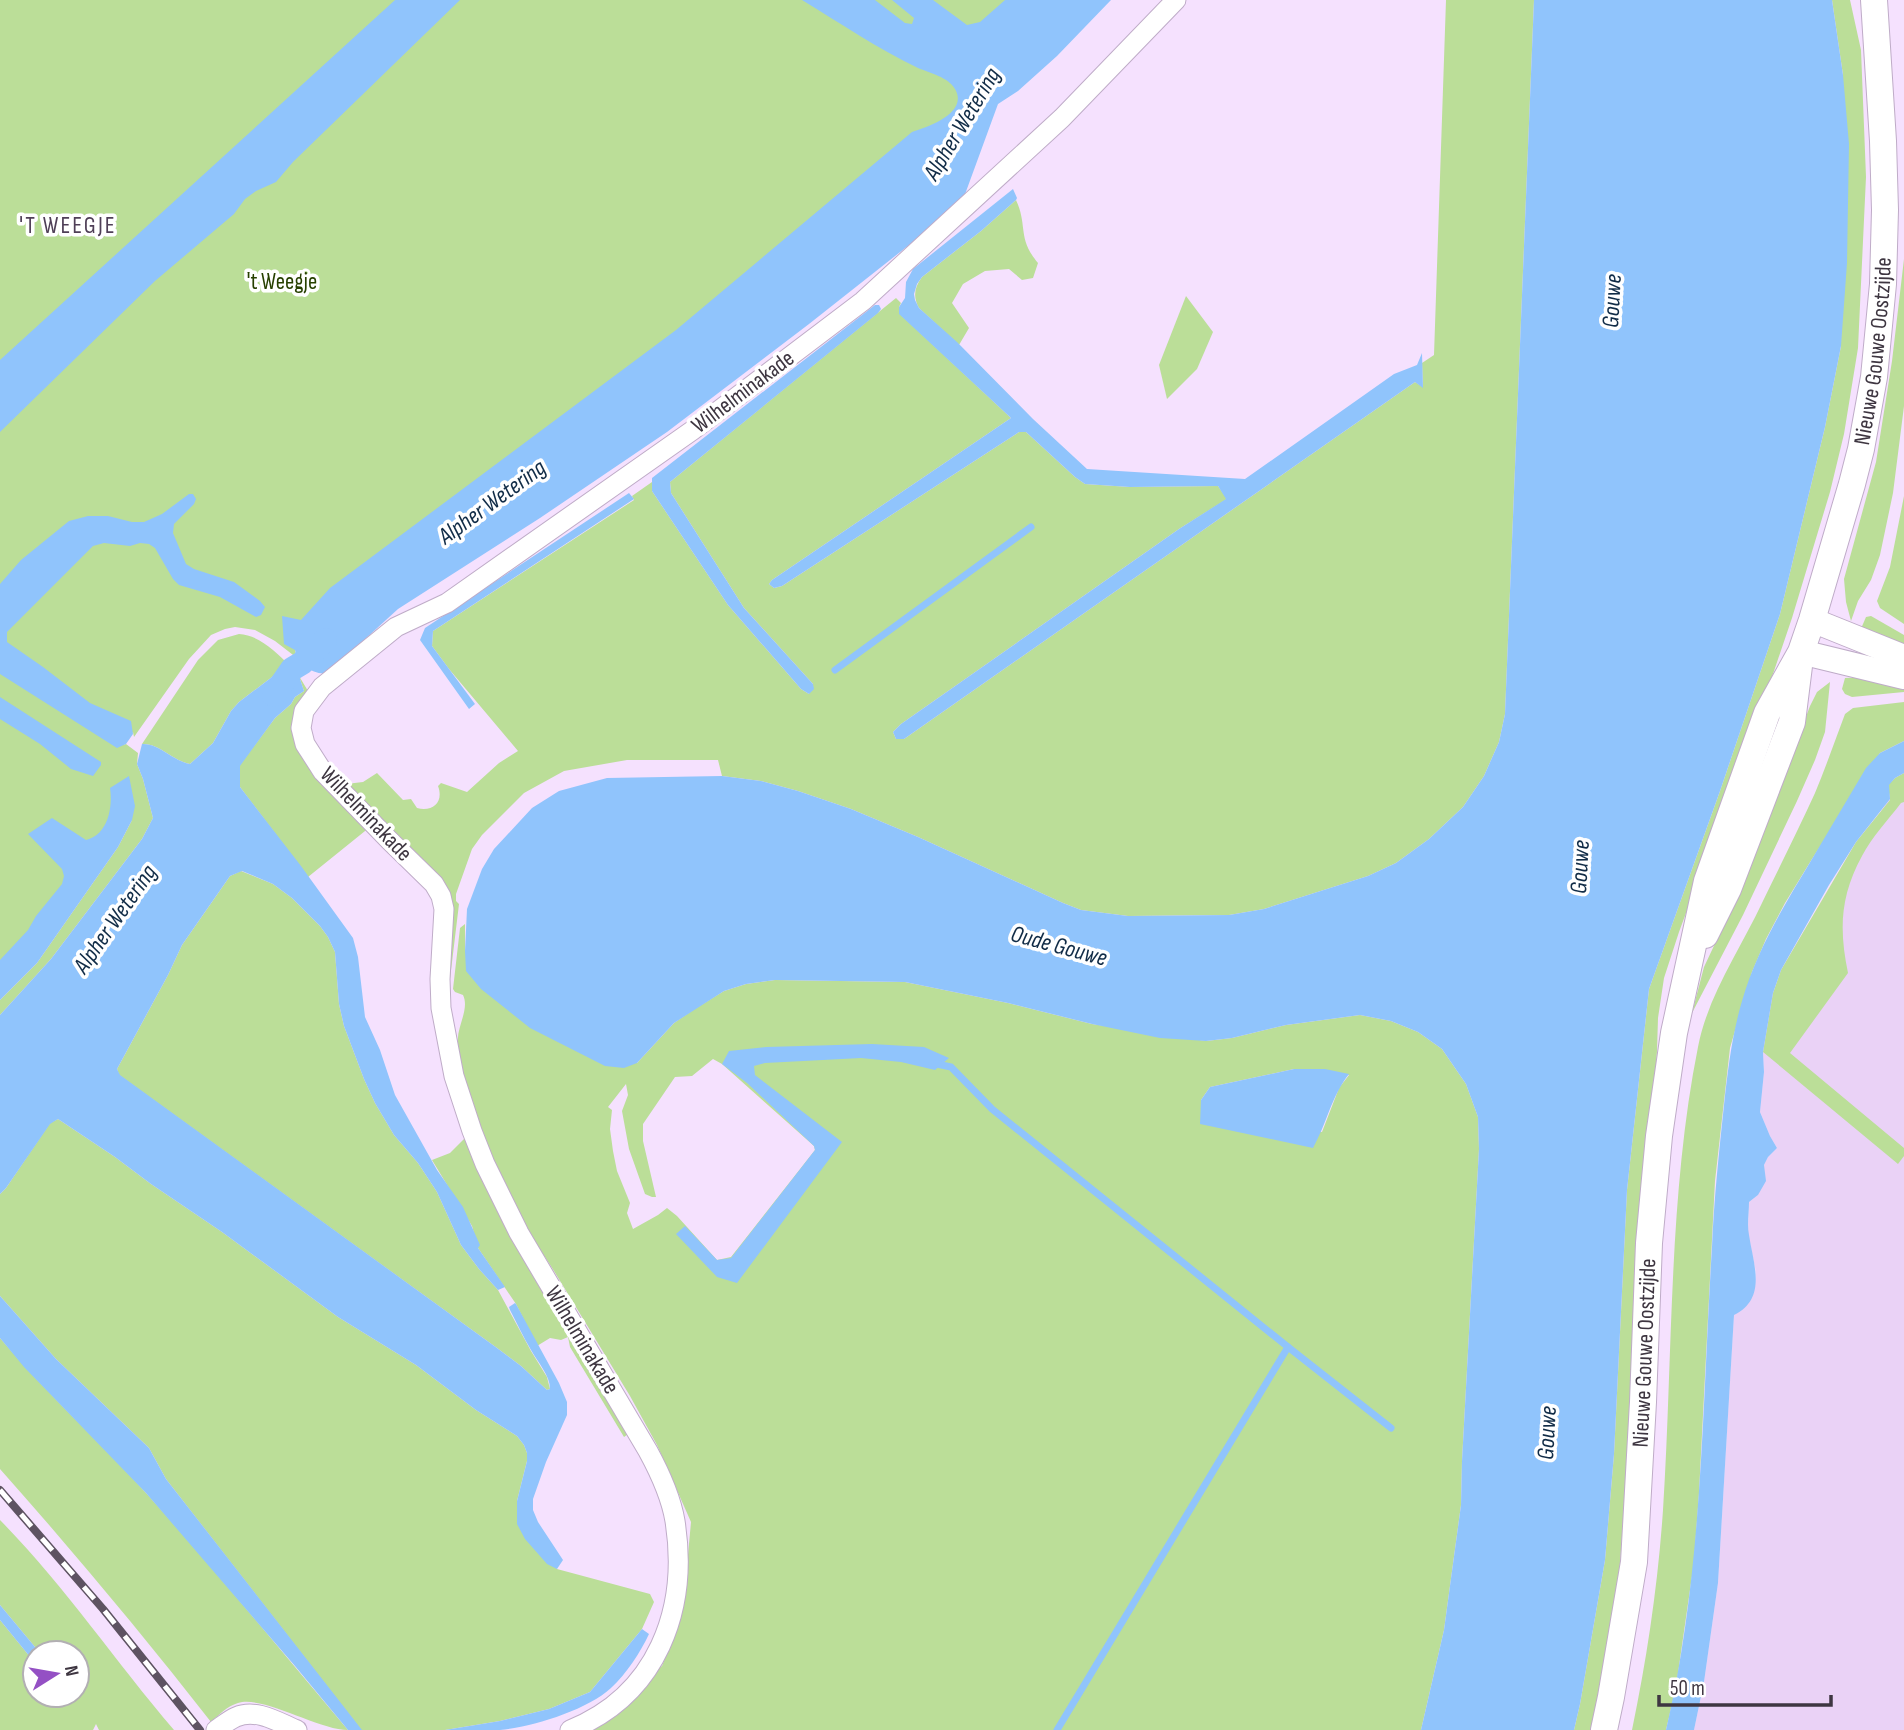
<svg xmlns="http://www.w3.org/2000/svg" width="1904" height="1730" font-family="'Sofia Sans Condensed',sans-serif">
	<style>
		.built { fill: #ead2f6 }
		.green { fill: #bbde98; fill-rule: evenodd }
		.water { fill: #90c4fc }
		.lines { fill: none; stroke-linecap: round; stroke-linejoin: round }
		.stream { stroke: #90c4fc; stroke-width: 7 }
		.canal { stroke: #90c4fc; stroke-width: 24 }
		.minor-casing { stroke: #bfacc8; stroke-width: 21 }
		.tertiary-casing { stroke: #bfacc8; stroke-width: 26 }
		.secondary-casing { stroke: #bfacc8; stroke-width: 28 }
		.minor { stroke: #fff; stroke-width: 19 }
		.tertiary { stroke: #fff; stroke-width: 24 }
		.secondary { stroke: #fff; stroke-width: 26 }
		.rail-casing { stroke: #5e5362; stroke-width: 8 }
		.rail { stroke: #fff; stroke-width: 5; stroke-dasharray: 16; stroke-linecap: butt }
		.labels { text-anchor: middle; dominant-baseline: central; stroke-width: 7; stroke-linejoin: round; paint-order: stroke }
		.park-label { font-size: 23px; fill: #274000; stroke: #fff }
		.street-label { font-size: 23px; fill: #3e3641; stroke: #fff }
		.water-label { font-size: 24px; font-style: italic; fill: #112c47; stroke: #fff }
		.neighbourhood-label { font-size: 24px; letter-spacing: 2px; fill: #4f3f57; stroke: #fff }
	</style>
	<rect width="100%" height="100%" fill="#f5e1fe"/>
	<!-- built -->
	<polygon class="built" points="1904,773 1904,1730 1694,1730 1704,1682 1718,1583 1734,1314 1741,1311 1749,1301 1755,1287 1756,1272 1748,1234 1749,1202 1758,1195 1764,1174 1764,1165 1768,1157 1777,1148 1770,1136 1760,1112 1764,1072 1763,1052 1773,993"/>
	<!-- green -->
	<g class="green">
		<polygon points="0,0 1069,0 928,136 295,650 297,658 275,641 255,630 235,627 225,629 211,635 189,659 134,737 133,732 123,745 126,744 138,753 137,764 143,779 153,818 142,839 51,959 0,1015 0,1000 37,963 118,847 132,820 0,985"/>
		<path d="M1446,0H1534L1505,714L1499,742L1484,776L1463,807L1429,839L1396,863L1368,876L1264,909L1229,915L1128,916L1081,910L1063,903L918,837L851,809L798,791L761,781L722,776L718,760H627L564,771L524,793L482,835L472,849L456,894V901L459,904L449,987V907L346,784L363,782L377,773L403,800L411,799L417,808C433,812 444,802 438,786L441,783L467,792L499,763L518,751L449,669L432,646L433,631L634,500L632,496L652,482V491L728,605L801,689L809,694L813,684L744,608L671,493L670,482L896,298L901,303L899,307L900,314L1011,418L772,580L769,584L774,588L782,586L1019,432H1026L1075,477L1085,484L1130,487L1218,486L1227,499L1179,529L901,724L893,732L896,739H904L1415,382L1423,387L1422,363L1434,355Z"/>
		<polygon points="1832,0 1850,0 1861,50 1866,177 1858,348 1844,434 1830,492 1792,618 1757,721 1679,932 1664,978 1658,1018 1657,1051 1618,1591 1594,1730 1574,1730 1580,1704 1605,1560 1614,1454 1627,1190 1649,989 1720,791 1780,614 1825,427 1841,346 1843,75"/>
		<path d="M1016,200C1028,226 1017,238 1038,263L1033,278L1022,280L1009,269L985,271L963,284L952,303L969,328L959,345L919,308C913,297 914,288 922,277L981,231Z"/>
		<polygon points="1904,259 1904,406 1893,493 1880,555 1871,580 1858,601 1851,621 1846,602 1844,579 1876,462 1892,361"/>
		<polygon points="1186,296 1213,332 1197,369 1167,399 1159,365"/>
		<polygon points="1904,496 1904,624 1880,608 1877,601 1890,567"/>
		<polygon points="1871,616 1904,635 1904,650 1860,631 1866,617"/>
		<path d="M239,634C259,635 276,652 289,665L283,666L272,677L239,702L231,711L213,743L190,764C173,761 159,743 142,744L198,660L218,640Z"/>
		<polygon points="299,676 308,691 295,714 370,827 308,877 240,787 239,766 275,718 291,704 295,697 304,691"/>
		<polygon points="1867,677 1904,682 1904,692 1852,697 1845,694 1842,689 1845,678"/>
		<polygon points="1830,682 1825,732 1815,760 1797,801 1743,915 1692,1013 1704,967 1736,899 1769,815 1810,706 1817,692"/>
		<path d="M1904,702V741L1880,753L1812,859L1785,903L1766,939L1752,972L1730,1048L1715,1181L1699,1493L1694,1562L1676,1687L1666,1730H1632C1647,1658 1658,1584 1663,1510C1673,1357 1668,1197 1698,1047C1708,995 1740,950 1762,903C1780,866 1798,830 1815,793C1826,767 1835,740 1845,714L1853,708Z"/>
		<path d="M1904,773V802L1901,803C1888,820 1872,837 1862,856C1840,896 1839,930 1848,973L1790,1053L1904,1148V1156L1898,1164L1763,1052L1773,993L1781,970L1856,842L1890,800L1888,785L1895,778Z"/>
		<polygon points="241,871 273,884 292,898 320,926 328,937 335,952 339,1004 344,1026 364,1079 375,1103 394,1135 418,1163 437,1192 461,1245 479,1269 498,1290 531,1351 547,1377 550,1389 547,1390 521,1366 497,1348 119,1075 117,1069 168,975 182,945 230,876"/>
		<path d="M465,924V951L637,1063L674,1023L693,1010L724,991L746,984L775,980L905,982L1008,1003L1092,1024L1206,1041L1232,1038L1286,1025L1360,1015L1391,1021L1418,1032L1442,1049L1466,1084L1478,1117L1479,1149L1462,1461L1461,1505L1444,1630L1421,1730H564L662,1666L683,1610L691,1522L657,1445L630,1396L554,1271L545,1257H538L489,1161L453,1047L458,1043C456,1027 470,1010 463,995L455,992L453,989L460,928ZM713,1059L722,1064L814,1146L815,1150L731,1257L717,1260L677,1216L667,1208L658,1215L633,1229L627,1213L630,1203L617,1171L613,1151L610,1129L612,1110L608,1107L626,1084L628,1095L622,1111L629,1149L645,1194L652,1197H656L643,1141V1124L675,1077L692,1076ZM1294,1069L1349,1075L1339,1088L1322,1132L1201,1100L1210,1087Z"/>
		<polygon points="58,1119 115,1157 151,1184 222,1232 338,1317 416,1365 476,1410 517,1436 524,1445 527,1453 527,1461 517,1501 557,1569 650,1594 654,1602 642,1629 590,1692 549,1709 500,1721 445,1730 361,1730 166,1479 149,1448 56,1359 0,1296 0,1194 6,1188 50,1123"/>
		<polygon points="468,1135 631,1432 624,1437 570,1347 568,1337 561,1340 550,1338 537,1346 516,1304 478,1248 472,1226 432,1160 450,1153"/>
		<path d="M0,1338C46,1393 99,1441 147,1494C216,1571 281,1651 348,1730C319,1730 263,1695 238,1703C227,1706 219,1715 211,1722C143,1635 73,1551 0,1469Z"/>
		<path d="M0,1520C64,1585 115,1661 174,1730H99L96,1724L93,1730H0V1620L35,1663V1695H61L66,1702L78,1699L74,1695H77V1653H40L0,1605Z"/>
	</g>
	<!-- water -->
	<g class="water">
		<polygon points="395,0 460,0 293,162 276,182 256,191 245,199 234,214 155,281 0,432 0,360"/>
		<path d="M802,0H875L905,23L912,24L914,18L892,0H933L967,25L980,22L1005,0H1111L1057,56L1018,91L998,104L964,197L928,230L809,324L667,432L540,518L398,609L328,673C314,676 298,664 295,650L284,644L282,616L301,620L330,588L676,330L912,132C928,127 969,113 955,89C948,77 930,73 918,68C878,49 840,23 802,0Z"/>
		<polygon points="1534,0 1832,0 1843,75 1849,144 1847,263 1841,346 1825,427 1780,614 1720,791 1649,989 1627,1190 1614,1454 1605,1560 1580,1704 1574,1730 1421,1730 1444,1630 1461,1505 1462,1461 1479,1149 1478,1117 1466,1084 1442,1049 1418,1032 1391,1021 1360,1015 1286,1025 1232,1038 1206,1041 1160,1038 1092,1024 1008,1003 905,982 775,980 746,984 724,991 674,1023 637,1063 624,1068 605,1066 530,1028 481,989 466,971 465,951 467,909 482,869 494,849 532,808 559,791 607,778 722,776 761,781 798,791 851,809 918,837 1063,903 1081,910 1128,916 1229,915 1264,909 1368,876 1396,863 1429,839 1463,807 1484,776 1499,742 1505,714"/>
		<polygon points="1013,189 1017,198 1016,200 981,231 922,277 917,284 914,294 915,300 919,308 957,342 1033,419 1087,469 1245,479 1394,374 1417,365 1422,353 1423,388 1415,382 904,739 896,739 893,732 901,724 1179,529 1226,499 1218,486 1130,487 1085,484 1075,477 1026,432 1019,432 782,586 774,588 769,584 772,580 1011,418 899,314 899,307 905,298 906,282 913,269"/>
		<polygon points="875,305 879,305 881,309 878,313 670,482 671,493 744,608 813,684 814,689 809,694 801,689 728,605 652,491 652,478"/>
		<polygon points="629,493 634,499 433,631 432,646 475,704 469,709 420,640 425,628"/>
		<polygon points="189,494 193,494 196,499 194,504 174,524 173,533 186,564 194,569 234,582 260,601 265,607 261,615 256,617 220,597 179,585 173,579 155,548 149,544 140,543 130,546 104,543 93,546 7,632 7,642 43,667 90,703 131,721 133,734 126,744 117,748 0,674 0,584 21,560 69,521 88,516 108,516 132,522 144,522 162,514"/>
		<path d="M289,665L299,676L304,691L295,697L291,704L275,718L240,766V787L301,866L353,938L358,957L365,1017L380,1050L395,1095L437,1170L463,1207L480,1245L478,1248L505,1287L498,1290L479,1269L461,1245L437,1192L418,1163L394,1135L375,1103L364,1079L344,1026L339,1004L335,952L328,937L320,926L292,898L273,884L242,871L230,876L182,945L168,975L117,1069L120,1075L497,1348L521,1366L547,1390L550,1389C550,1375 538,1363 531,1350C523,1337 517,1323 510,1310L509,1307L515,1303L516,1304L559,1383L567,1402V1415L546,1462L533,1499V1510L538,1522L563,1560L557,1569L547,1564L525,1539L517,1524V1501L527,1461V1453L524,1445L517,1436L476,1410L416,1365L338,1317L222,1232L151,1184L115,1157L58,1119L50,1124L6,1188L0,1194V1015L51,959L142,839L153,818L143,779L137,764L142,744C159,743 173,761 190,764L213,743L231,711L239,702L272,677L283,666Z"/>
		<polygon points="0,697 101,762 101,765 93,776 71,769 40,744 0,719"/>
		<path d="M1904,741V773L1895,778L1889,785L1890,799L1856,842L1829,885L1781,970L1773,993L1763,1052L1764,1072L1760,1112L1770,1136L1777,1148L1768,1157L1764,1165L1766,1181L1758,1195L1749,1202C1749,1213 1747,1225 1749,1235C1753,1263 1768,1298 1734,1315L1718,1583L1704,1682L1694,1730H1666C1703,1572 1702,1408 1712,1247C1714,1199 1719,1152 1724,1105C1728,1069 1732,1035 1742,1001C1757,949 1785,904 1812,859C1830,829 1848,798 1866,768L1880,753Z"/>
		<path d="M129,776L135,806L132,820L118,847L37,963L0,1000V960L28,930L36,916L62,884L64,876L62,869L28,834L52,818L86,840C108,835 113,807 110,788Z"/>
		<polygon points="872,1044 924,1047 949,1058 935,1070 901,1062 861,1058 765,1063 754,1066 755,1075 842,1142 737,1283 717,1277 676,1234 685,1226 717,1260 731,1258 815,1150 814,1146 747,1083 722,1064 729,1051 766,1047"/>
		<path d="M1294,1069H1325L1349,1074C1331,1097 1327,1123 1313,1148L1200,1124L1201,1100L1210,1087Z"/>
		<polygon points="0,1296 56,1359 149,1448 166,1479 362,1730 348,1730 295,1666 146,1493 24,1367 0,1338"/>
		<polygon points="0,1605 40,1653 35,1653 35,1663 0,1620"/>
		<path d="M642,1629L649,1634C640,1653 627,1673 611,1688C587,1710 533,1727 500,1730C482,1730 463,1730 445,1730L500,1721L549,1709L590,1692Z"/>
	</g>
	<g class="lines">
		<!-- stream -->
		<g class="stream">
			<polyline points="835,670 1031,527"/>
			<polyline points="932,1063 951,1067 992,1109 1288,1347"/>
			<polyline points="1057,1730 1288,1347 1391,1428"/>
		</g>
		<!-- canal -->
		<polyline class="canal" points="274,695 292,669 302,663 325,640"/>
		<!-- minor casing -->
		<g class="minor-casing">
			<g id="minor">
				<path d="M216,1730C222,1726 229,1720 236,1717C256,1708 278,1722 297,1730"/>
				<path d="M570,1730C657,1695 689,1610 675,1521C671,1497 660,1473 648,1451L519,1233L485,1164L472,1131L454,1076L441,1008L440,979L444,909L441,896L434,884L389,840L323,772L305,744L301,728L304,711L322,687L396,627L447,603L693,430L863,301L1062,118L1176,0"/>
			</g>
		</g>
		<!-- tertiary casing -->
		<g class="tertiary-casing">
			<g id="tertiary">
				<polyline points="1812,620 1904,657"/>
				<polyline points="1801,652 1904,677"/>
			</g>
		</g>
		<!-- secondary casing -->
		<g class="secondary-casing">
			<g id="secondary">
				<polyline points="1705,935 1728,889 1792,722 1799,666"/>
				<path id="s1" d="M1604,1730L1611,1697L1634,1562L1643,1402L1649,1243L1659,1136L1674,1033L1707,881L1767,713L1801,652L1812,620L1852,484L1861,449L1874,377L1883,284L1885,210L1883,141L1874,0"/>
			</g>
		</g>
		<!-- minor -->
		<use href="#minor" class="minor"/>
		<!-- tertiary -->
		<use href="#tertiary" class="tertiary"/>
		<!-- secondary -->
		<use href="#secondary" class="secondary"/>
		<!-- rail casing -->
		<g class="rail-casing">
			<polyline id="rail" points="0,1490 103,1609 200,1730"/>
		</g>
		<!-- rail -->
		<use href="#rail" class="rail"/>
	</g>
	<g class="labels">
		<!-- park labels -->
		<g class="park-label">
			<text x="282" y="282">'t Weegje</text>
		</g>
		<!-- street labels -->
		<g class="street-label">
			<text stroke="none"><textPath href="#s1" startOffset="1416">Nieuwe Gouwe Oostzijde</textPath></text>
			<text transform="translate(743 392) rotate(-37)">Wilhelminakade</text>
			<text transform="translate(366 814) rotate(46)">Wilhelminakade</text>
			<text transform="translate(582 1340) rotate(59)">Wilhelminakade</text>
			<text stroke="none"><textPath href="#s1" startOffset="380">Nieuwe Gouwe Oostzijde</textPath></text>
		</g>
		<!-- water labels -->
		<g class="water-label">
			<text transform="translate(962 124) rotate(-59)">Alpher Wetering</text>
			<text transform="translate(1612 301) rotate(-87)">Gouwe</text>
			<text transform="translate(492 502) rotate(-36)">Alpher Wetering</text>
			<text transform="translate(1580 867) rotate(-87)">Gouwe</text>
			<text transform="translate(115 919) rotate(-55)">Alpher Wetering</text>
			<text transform="translate(1059 946) rotate(15)">Oude Gouwe</text>
			<text transform="translate(1547 1433) rotate(-87)">Gouwe</text>
		</g>
		<!-- neighbourhood labels -->
		<g class="neighbourhood-label">
			<text x="68" y="225">'T WEEGJE</text>
		</g>
	</g>
	<!-- north arrow -->
	<g transform="translate(56 1674) rotate(79)"><circle r="33" fill="#ffffff" stroke="#b2afb3" stroke-width="2"/>
	<path d="M0-5L12 26L0 18L-12 26Z" fill="#9450c4"/>
	<text y="-10" font-size="19" font-weight="bold" text-anchor="middle" fill="#3e3641">N</text>
	</g>
	<!-- scale -->
	<path d="M1659 1695v10h172v-10" fill="none" stroke="#3e3641" stroke-width="3.5"/>
	<text x="1670" y="1695" font-size="21" fill="#3e3641" stroke="#ffffff" stroke-width="5" paint-order="stroke">50 m</text>
</svg>
